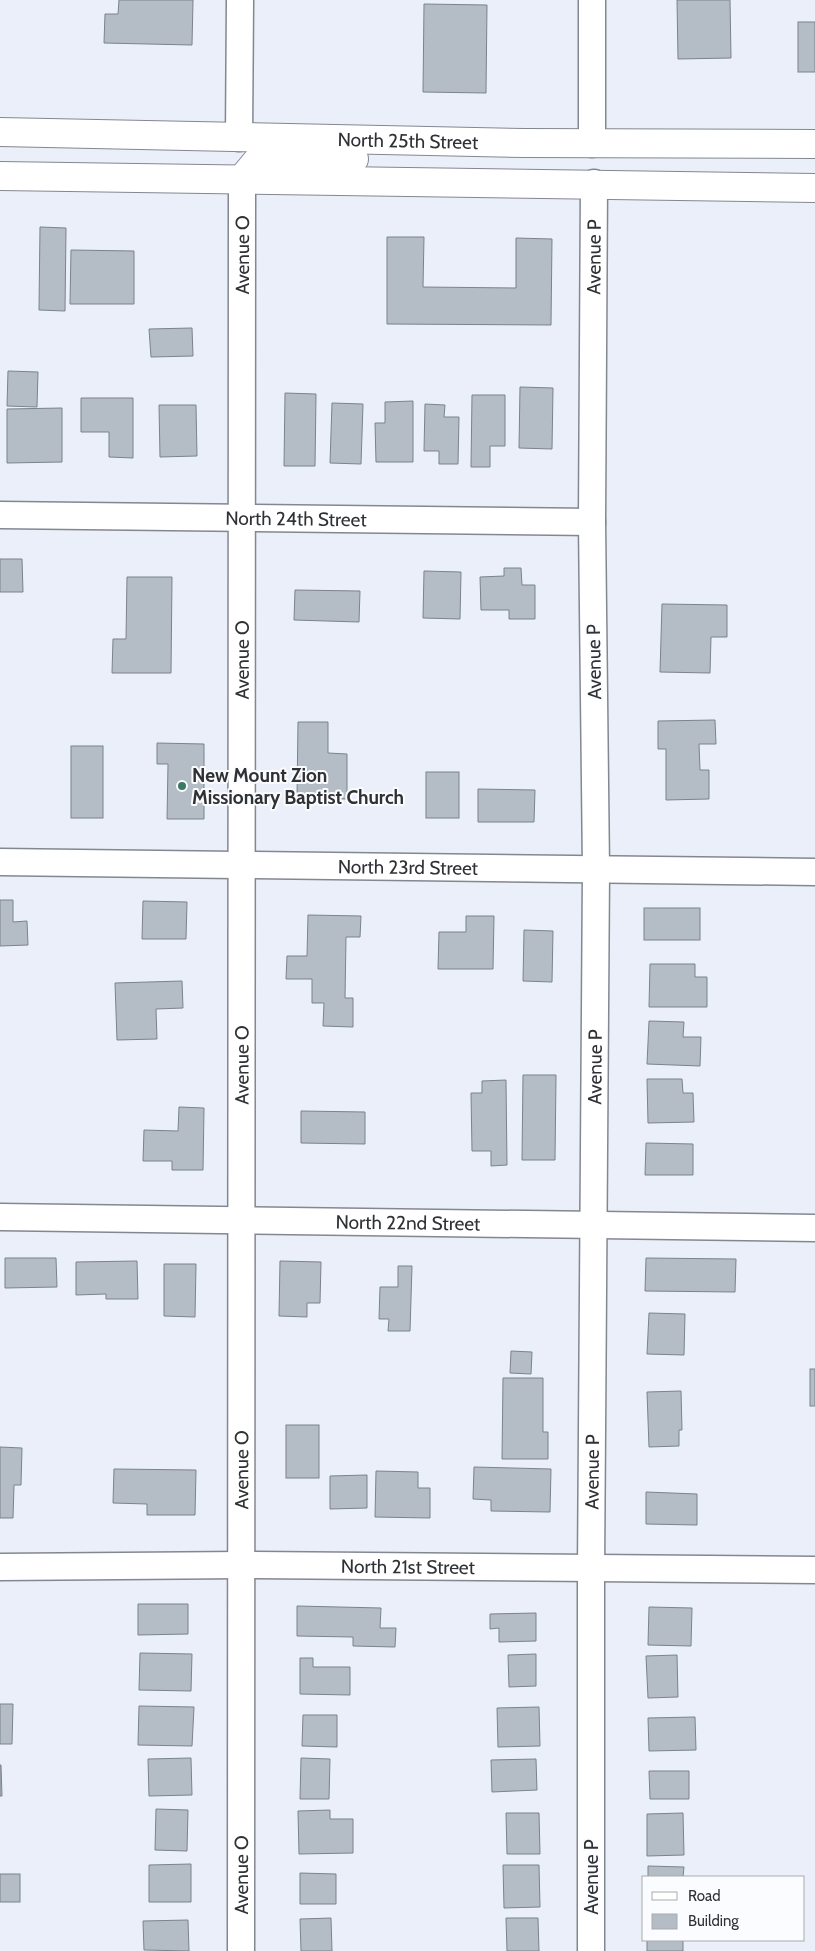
<svg xmlns="http://www.w3.org/2000/svg" width="815" height="1951" font-family="Cabin,sans-serif">
	<style>
		.building { fill: #b4bcc5; stroke: #7b838b }
		.lines { fill: none; stroke-linecap: round; stroke-linejoin: round }
		.minor-casing { stroke: #838791; stroke-width: 29 }
		.major-casing { stroke: #838791; stroke-width: 30 }
		.minor { stroke: #fff; stroke-width: 26 }
		.major { stroke: #fff; stroke-width: 28 }
		.poi-dot { fill: #3c7964; stroke: #fbfcff; stroke-width: 2 }
		.labels { text-anchor: middle; dominant-baseline: central; stroke-width: 4; stroke-linejoin: round; paint-order: stroke }
		.street-label { font-size: 19px; fill: #2f3135; stroke: #fbfcff }
		.poi-label { font-size: 19px; font-weight: bold; fill: #2f3135; stroke: #fbfcff; text-anchor: start }
	</style>
	<rect width="100%" height="100%" fill="#eaeffa"/>
	<!-- building -->
	<g class="building">
		<polygon points="119,0 193,0 192,45 104,43 105,14 118,14"/>
		<polygon points="677,0 730,0 731,58 678,59"/>
		<polygon points="424,4 487,5 486,93 423,92"/>
		<rect x="798" y="22" width="17" height="50"/>
		<polygon points="40,227 66,228 65,311 39,310"/>
		<polygon points="387,237 424,237 423,287 516,288 516,238 552,239 551,325 387,324"/>
		<polygon points="71,250 134,251 134,304 70,304"/>
		<polygon points="192,328 193,356 151,357 149,329"/>
		<polygon points="8,371 38,372 37,407 7,406"/>
		<polygon points="520,387 553,388 552,449 519,448"/>
		<polygon points="285,393 316,394 315,466 284,466"/>
		<polygon points="472,395 505,395 505,446 490,446 490,467 471,467"/>
		<polygon points="81,398 133,398 133,458 109,457 109,432 81,432"/>
		<polygon points="413,401 413,462 376,462 375,423 385,423 385,402"/>
		<polygon points="332,403 363,404 361,464 330,463"/>
		<polygon points="425,404 445,405 444,417 459,417 458,464 439,464 439,451 424,451"/>
		<polygon points="159,405 196,405 197,456 160,457"/>
		<polygon points="62,408 62,462 7,463 7,409"/>
		<polygon points="0,559 22,559 23,592 0,592"/>
		<polygon points="504,568 521,568 522,585 535,585 535,619 509,619 509,610 481,610 480,577 504,576"/>
		<polygon points="424,571 461,572 460,619 423,618"/>
		<polygon points="127,577 172,577 171,673 112,673 113,639 126,639"/>
		<polygon points="295,590 360,591 359,622 294,620"/>
		<polygon points="662,604 727,605 727,637 711,637 710,673 660,672"/>
		<polygon points="715,720 716,744 699,744 700,770 709,770 709,799 666,800 666,749 658,749 658,721"/>
		<polygon points="298,722 328,722 328,753 347,754 347,799 297,798"/>
		<polygon points="157,743 204,744 204,819 167,819 168,764 157,764"/>
		<rect x="71" y="746" width="32" height="72"/>
		<rect x="426" y="772" width="33" height="46"/>
		<polygon points="478,789 535,790 534,822 478,822"/>
		<polygon points="0,900 13,900 13,922 27,921 28,945 0,946"/>
		<polygon points="143,901 187,902 186,939 142,939"/>
		<rect x="644" y="908" width="56" height="32"/>
		<polygon points="308,915 361,916 360,937 346,937 345,998 353,998 353,1027 323,1026 324,1003 312,1003 312,979 286,979 287,956 307,956"/>
		<polygon points="466,916 494,916 493,969 438,969 439,932 466,932"/>
		<polygon points="524,930 553,931 552,982 523,981"/>
		<polygon points="650,964 695,964 695,977 707,977 707,1007 649,1007"/>
		<polygon points="182,981 183,1008 156,1009 157,1039 117,1040 115,983"/>
		<polygon points="649,1021 684,1022 683,1037 701,1037 700,1066 647,1064"/>
		<polygon points="523,1075 556,1075 555,1160 522,1160"/>
		<polygon points="647,1079 682,1079 683,1093 693,1093 694,1122 648,1123"/>
		<polygon points="506,1080 507,1165 491,1166 491,1151 472,1151 471,1093 482,1093 482,1081"/>
		<polygon points="179,1107 204,1108 203,1170 172,1170 172,1161 143,1161 144,1130 178,1131"/>
		<polygon points="301,1111 365,1112 365,1144 301,1143"/>
		<polygon points="646,1143 693,1144 693,1175 645,1175"/>
		<polygon points="5,1258 56,1258 57,1287 5,1288"/>
		<polygon points="646,1258 736,1259 735,1292 645,1291"/>
		<polygon points="137,1261 138,1299 106,1299 106,1294 76,1295 76,1262"/>
		<polygon points="280,1261 321,1262 320,1303 307,1303 307,1317 279,1316"/>
		<polygon points="164,1264 196,1264 195,1317 164,1316"/>
		<polygon points="398,1266 412,1266 410,1331 388,1331 389,1319 379,1319 380,1287 398,1287"/>
		<polygon points="649,1313 685,1314 684,1355 647,1354"/>
		<polygon points="511,1351 532,1352 531,1374 510,1373"/>
		<rect x="810" y="1369" width="5" height="37"/>
		<polygon points="503,1378 543,1378 543,1432 548,1432 548,1459 502,1459"/>
		<polygon points="681,1391 682,1430 679,1430 679,1446 649,1447 647,1392"/>
		<rect x="286" y="1425" width="33" height="53"/>
		<polygon points="0,1447 22,1448 21,1485 14,1485 13,1518 0,1518"/>
		<polygon points="474,1467 551,1469 550,1512 491,1511 491,1500 473,1499"/>
		<polygon points="114,1469 196,1470 195,1515 147,1515 147,1504 113,1503"/>
		<polygon points="376,1471 418,1472 418,1488 430,1488 430,1518 375,1517"/>
		<polygon points="367,1475 367,1508 330,1509 330,1476"/>
		<polygon points="646,1492 697,1494 697,1525 646,1524"/>
		<polygon points="138,1604 188,1604 188,1634 138,1635"/>
		<polygon points="297,1606 381,1608 380,1628 396,1628 395,1647 353,1646 353,1637 297,1636"/>
		<polygon points="649,1607 692,1608 691,1646 648,1645"/>
		<polygon points="536,1613 536,1641 499,1642 499,1628 490,1629 490,1614"/>
		<polygon points="140,1653 192,1654 191,1691 139,1690"/>
		<polygon points="536,1654 536,1686 509,1687 508,1655"/>
		<polygon points="677,1655 678,1697 648,1698 646,1656"/>
		<polygon points="300,1658 313,1658 313,1667 350,1667 350,1695 300,1694"/>
		<polygon points="0,1704 13,1704 12,1744 0,1744"/>
		<polygon points="139,1706 194,1707 192,1746 138,1745"/>
		<polygon points="539,1707 540,1746 498,1747 497,1708"/>
		<polygon points="303,1715 337,1715 337,1747 302,1746"/>
		<polygon points="695,1717 696,1750 649,1751 648,1718"/>
		<polygon points="191,1758 192,1795 149,1796 148,1759"/>
		<polygon points="301,1758 330,1759 329,1799 300,1799"/>
		<polygon points="536,1759 537,1790 492,1792 491,1760"/>
		<polygon points="0,1765 1,1765 2,1796 0,1796"/>
		<polygon points="649,1771 689,1771 689,1799 650,1799"/>
		<polygon points="156,1809 188,1810 187,1851 155,1850"/>
		<polygon points="330,1810 330,1819 353,1819 353,1853 299,1854 298,1811"/>
		<polygon points="506,1813 539,1813 540,1854 507,1854"/>
		<polygon points="683,1813 684,1855 647,1856 647,1814"/>
		<polygon points="191,1864 191,1902 149,1902 149,1865"/>
		<polygon points="503,1865 539,1865 540,1907 504,1908"/>
		<polygon points="648,1866 684,1867 683,1877 648,1877"/>
		<polygon points="300,1873 336,1874 336,1904 300,1904"/>
		<rect x="0" y="1874" width="20" height="28"/>
		<polygon points="331,1918 332,1951 301,1951 300,1919"/>
		<polygon points="506,1918 538,1918 539,1951 507,1951"/>
		<polygon points="188,1920 189,1951 144,1950 143,1921"/>
		<rect x="647" y="1940" width="36" height="11"/>
	</g>
	<g class="lines">
		<!-- minor casing -->
		<g class="minor-casing">
			<g id="minor">
				<polyline points="592,0 592,144"/>
				<polyline points="239,138 240,0"/>
				<path id="s1" d="M0,515L592,522"/>
				<path id="s2" d="M0,862L815,872"/>
				<path id="s3" d="M0,1217L815,1228"/>
				<path id="s4" d="M0,1567L243,1565L815,1570"/>
				<path id="s5" d="M241,1951L242,179"/>
				<path id="s6" d="M591,1951V1570L596,870L592,522L594,183"/>
			</g>
		</g>
		<!-- major casing -->
		<g class="major-casing">
			<g id="major">
				<path id="s7" d="M0,132L524,143L815,144"/>
				<polyline points="0,176 815,188"/>
				<polyline points="242,179 257,161 279,158 354,159"/>
			</g>
		</g>
		<!-- minor -->
		<use href="#minor" class="minor"/>
		<!-- major -->
		<use href="#major" class="major"/>
	</g>
	<!-- markers -->
	<circle class="poi-dot" cx="182" cy="786" r="5"/>
	<g class="labels">
		<!-- street labels -->
		<g class="street-label">
			<text stroke="none"><textPath href="#s7" startOffset="408">North 25th Street</textPath></text>
			<text stroke="none"><textPath href="#s5" startOffset="1696">Avenue O</textPath></text>
			<text stroke="none"><textPath href="#s6" startOffset="1694">Avenue P</textPath></text>
			<text stroke="none"><textPath href="#s1" startOffset="296">North 24th Street</textPath></text>
			<text stroke="none"><textPath href="#s5" startOffset="1291">Avenue O</textPath></text>
			<text transform="translate(594 662) rotate(-91)">Avenue P</text>
			<text stroke="none"><textPath href="#s2" startOffset="408">North 23rd Street</textPath></text>
			<text stroke="none"><textPath href="#s5" startOffset="886">Avenue O</textPath></text>
			<text stroke="none"><textPath href="#s6" startOffset="884">Avenue P</textPath></text>
			<text stroke="none"><textPath href="#s3" startOffset="408">North 22nd Street</textPath></text>
			<text stroke="none"><textPath href="#s5" startOffset="481">Avenue O</textPath></text>
			<text stroke="none"><textPath href="#s6" startOffset="479">Avenue P</textPath></text>
			<text stroke="none"><textPath href="#s4" startOffset="408">North 21st Street</textPath></text>
			<text stroke="none"><textPath href="#s5" startOffset="76">Avenue O</textPath></text>
			<text transform="translate(591 1877) rotate(-90)">Avenue P</text>
		</g>
		<!-- poi labels -->
		<g class="poi-label">
			<text x="192" y="775">New Mount Zion<tspan x="192" dy="22">Missionary Baptist Church</tspan></text>
		</g>
	</g>
	<!-- legend -->
	<rect x="642" y="1876" width="162" height="65" fill="#fbfcff" stroke="#a9abae"/>
	<rect x="652" y="1892" width="25" height="8" fill="#ffffff" stroke="#a9abae"/>
	<text x="688" y="1901" font-size="15" fill="#2f3135">Road</text>
	<rect x="652" y="1914" width="25" height="15" fill="#b4bcc5" stroke="#a9abae"/>
	<text x="688" y="1926" font-size="15" fill="#2f3135">Building</text>
</svg>
